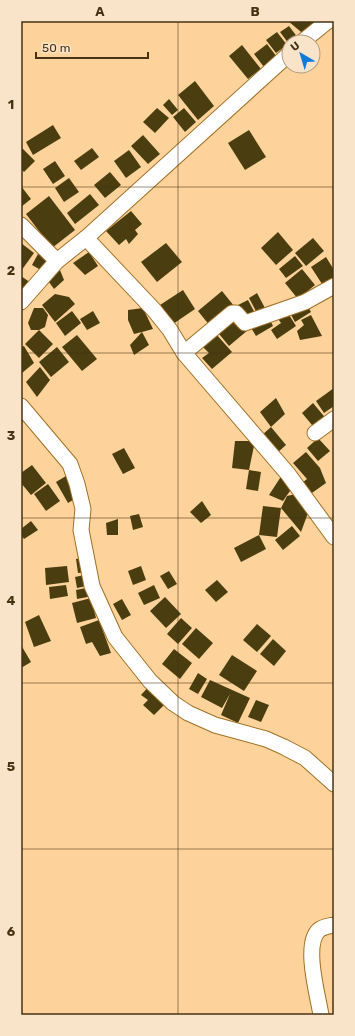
<svg xmlns="http://www.w3.org/2000/svg" width="355" height="1036" font-family="Rubik,sans-serif">
	<style>
		.building { fill: #4a3e10 }
		.lines { fill: none; stroke-linecap: round; stroke-linejoin: round }
		.minor-casing { stroke: #a17025; stroke-width: 17 }
		.minor { stroke: #fff; stroke-width: 15 }
		.grid { fill: none; stroke: #473214; stroke-width: 1; stroke-opacity: 0.55 }
		.neatline { fill: none; stroke: #473214; stroke-width: 1.5 }
		.grid-label { font-size: 13px; text-anchor: middle; font-weight: bold; fill: #473214 }
	</style>
	<rect width="100%" height="100%" fill="#fed39b"/>
	<!-- building -->
	<g class="building">
		<polygon points="288,21 318,21 307,37"/>
		<polygon points="289,26 301,42 289,42 289,44 280,32"/>
		<polygon points="277,32 287,45 276,53 266,40"/>
		<polygon points="267,44 277,57 264,67 254,54"/>
		<polygon points="242,45 261,69 248,79 229,56"/>
		<polygon points="195,81 214,106 198,120 178,95"/>
		<polygon points="169,99 178,110 172,115 163,105"/>
		<polygon points="157,108 169,118 155,133 143,122"/>
		<polygon points="184,108 196,122 185,132 173,117"/>
		<polygon points="53,125 61,138 33,155 26,142"/>
		<polygon points="249,130 266,157 245,170 228,143"/>
		<polygon points="143,135 160,154 148,164 131,146"/>
		<polygon points="21,147 35,161 24,172 21,169"/>
		<polygon points="92,148 99,157 81,170 74,161"/>
		<polygon points="129,150 141,167 126,178 114,161"/>
		<polygon points="55,161 65,176 53,184 43,169"/>
		<polygon points="110,172 121,185 105,198 94,185"/>
		<polygon points="69,178 79,192 64,202 55,188"/>
		<polygon points="21,186 31,199 21,207"/>
		<polygon points="90,194 99,205 75,224 67,213"/>
		<polygon points="49,196 75,230 52,248 26,214"/>
		<polygon points="131,211 142,224 135,230 138,234 129,244 126,239 119,245 106,231"/>
		<polygon points="278,232 293,250 276,265 261,248"/>
		<polygon points="313,238 324,251 306,266 295,253"/>
		<polygon points="21,243 34,253 21,271"/>
		<polygon points="166,243 182,262 157,282 141,262"/>
		<polygon points="89,252 98,266 85,275 73,263"/>
		<polygon points="38,254 52,262 46,273 32,265"/>
		<polygon points="295,256 303,266 286,278 279,269"/>
		<polygon points="326,257 334,270 334,281 324,287 311,267"/>
		<polygon points="302,269 315,285 298,299 285,283"/>
		<polygon points="60,270 64,280 54,289 49,282"/>
		<polygon points="21,276 31,283 21,297"/>
		<polygon points="183,290 195,309 173,324 160,305"/>
		<polygon points="222,291 234,306 210,326 198,311"/>
		<polygon points="257,293 266,310 258,315 249,298"/>
		<polygon points="55,294 69,297 75,304 55,322 42,305"/>
		<polygon points="248,300 256,315 244,321 236,306"/>
		<polygon points="306,303 311,312 295,322 290,313"/>
		<polygon points="34,308 43,308 48,315 45,327 39,330 31,330 28,323"/>
		<polygon points="143,308 153,329 142,332 149,345 134,355 130,345 142,332 134,334 128,320 128,310"/>
		<polygon points="286,310 296,326 277,339 271,330 281,323 276,316"/>
		<polygon points="72,311 81,323 65,336 56,323"/>
		<polygon points="93,311 100,323 87,330 80,319"/>
		<polygon points="233,313 248,330 229,346 215,329"/>
		<polygon points="311,315 322,336 300,340 297,331 304,325 301,320"/>
		<polygon points="268,316 273,326 256,336 250,326"/>
		<polygon points="39,330 53,344 39,358 25,344"/>
		<polygon points="216,334 232,352 212,369 202,358 209,353 202,346"/>
		<polygon points="77,335 97,359 82,371 62,347"/>
		<polygon points="24,346 34,363 22,373 21,347"/>
		<polygon points="57,347 69,362 51,377 39,362"/>
		<polygon points="40,367 50,380 37,397 26,382"/>
		<polygon points="334,388 334,406 324,413 316,401"/>
		<polygon points="276,398 285,414 271,427 260,412"/>
		<polygon points="313,403 328,421 317,431 302,413"/>
		<polygon points="271,427 286,445 277,453 262,435"/>
		<polygon points="318,438 330,451 318,461 307,448"/>
		<polygon points="235,441 255,441 249,470 232,468"/>
		<polygon points="124,448 135,468 123,474 112,454"/>
		<polygon points="306,452 320,468 326,483 309,495 302,483 307,479 293,463"/>
		<polygon points="32,465 46,483 31,495 21,483 21,473"/>
		<polygon points="249,470 261,472 258,491 246,489"/>
		<polygon points="282,475 292,488 283,501 269,495"/>
		<polygon points="66,476 78,497 68,503 56,482"/>
		<polygon points="48,484 60,501 46,511 34,494"/>
		<polygon points="296,494 308,513 301,532 281,508 277,537 259,535 263,506 281,508 287,496"/>
		<polygon points="202,501 211,515 201,523 190,512"/>
		<polygon points="139,514 143,527 133,530 130,516"/>
		<polygon points="118,519 118,535 107,535 106,523"/>
		<polygon points="31,521 38,530 24,539 21,535 21,529"/>
		<polygon points="292,526 300,536 283,550 275,540"/>
		<polygon points="259,535 266,549 241,562 234,548"/>
		<polygon points="85,557 87,572 78,573 76,559"/>
		<polygon points="67,566 69,582 46,585 45,568"/>
		<polygon points="141,566 146,580 133,585 128,571"/>
		<polygon points="169,571 177,584 168,589 160,576"/>
		<polygon points="89,574 91,585 77,588 75,577"/>
		<polygon points="217,580 228,592 216,602 205,590"/>
		<polygon points="66,585 68,596 50,599 49,587"/>
		<polygon points="154,585 160,598 144,605 138,593"/>
		<polygon points="91,587 93,596 77,599 76,590"/>
		<polygon points="165,597 181,614 166,628 150,611"/>
		<polygon points="91,598 96,618 77,623 72,603"/>
		<polygon points="122,599 131,615 122,620 113,604"/>
		<polygon points="39,615 51,641 34,647 25,622"/>
		<polygon points="181,618 192,628 178,644 167,634"/>
		<polygon points="99,620 111,653 100,656 92,642 86,644 80,627"/>
		<polygon points="257,624 271,636 257,652 243,640"/>
		<polygon points="196,628 213,643 199,659 182,644"/>
		<polygon points="273,639 286,651 274,666 260,654"/>
		<polygon points="21,645 31,662 21,668"/>
		<polygon points="174,649 192,663 180,679 162,664"/>
		<polygon points="232,655 257,671 244,691 219,675"/>
		<polygon points="198,673 207,679 198,694 189,689"/>
		<polygon points="210,680 250,698 238,723 221,715 230,694 222,708 201,697"/>
		<polygon points="150,685 168,701 154,715 143,705 148,700 141,695"/>
		<polygon points="256,700 269,705 261,722 248,717"/>
	</g>
	<g class="lines">
		<!-- minor casing -->
		<g class="minor-casing">
			<g id="minor">
				<polyline points="302,42 328,21"/>
				<polyline points="21,225 57,261"/>
				<polyline points="86,238 154,310 170,330 184,353 288,474 334,537"/>
				<polyline points="21,302 57,261 86,238 289,54"/>
				<polyline points="184,353 232,313 236,313 245,323 305,302 334,286"/>
				<polyline points="21,406 70,464 77,484 83,509 81,530 92,586 115,637 150,681 173,703 188,713 215,725 266,739 284,747 305,758 334,784"/>
				<polyline points="315,433 334,419"/>
				<path d="M321,1015C318,996 303,944 319,930C324,926 329,926 334,925"/>
			</g>
		</g>
		<!-- minor -->
		<use href="#minor" class="minor"/>
	</g>
	<!-- grid -->
	<path class="grid" d="M178,21V1015M21,187H334M21,353H334M21,518H334M21,683H334M21,849H334"/>
	<!-- border -->
	<rect width="355" height="1036" fill="none" stroke="#fae4c9" stroke-width="44"/>
	<!-- north arrow -->
	<g transform="translate(301 54) rotate(322)"><circle r="19" fill="#fae4c9" stroke="#b29d81"/>
	<path d="M0-3L7 15L0 10L-7 15Z" fill="#0b7be2"/>
	<text y="-6" font-size="11" font-weight="bold" text-anchor="middle" fill="#473214">U</text>
	</g>
	<!-- scale -->
	<path d="M36 52v6h112v-6" fill="none" stroke="#473214" stroke-width="2"/>
	<text x="42" y="52" font-size="12" fill="#473214" stroke="#fae4c9" stroke-width="3" paint-order="stroke">50 m</text>
	<rect x="22" y="22" width="311" height="992" class="neatline"/>
	<g class="grid-label">
		<text x="100" y="16">A</text>
		<text x="255" y="16">B</text>
		<text x="11" y="109">1</text>
		<text x="11" y="275">2</text>
		<text x="11" y="440">3</text>
		<text x="11" y="605">4</text>
		<text x="11" y="771">5</text>
		<text x="11" y="936">6</text>
	</g>
</svg>
